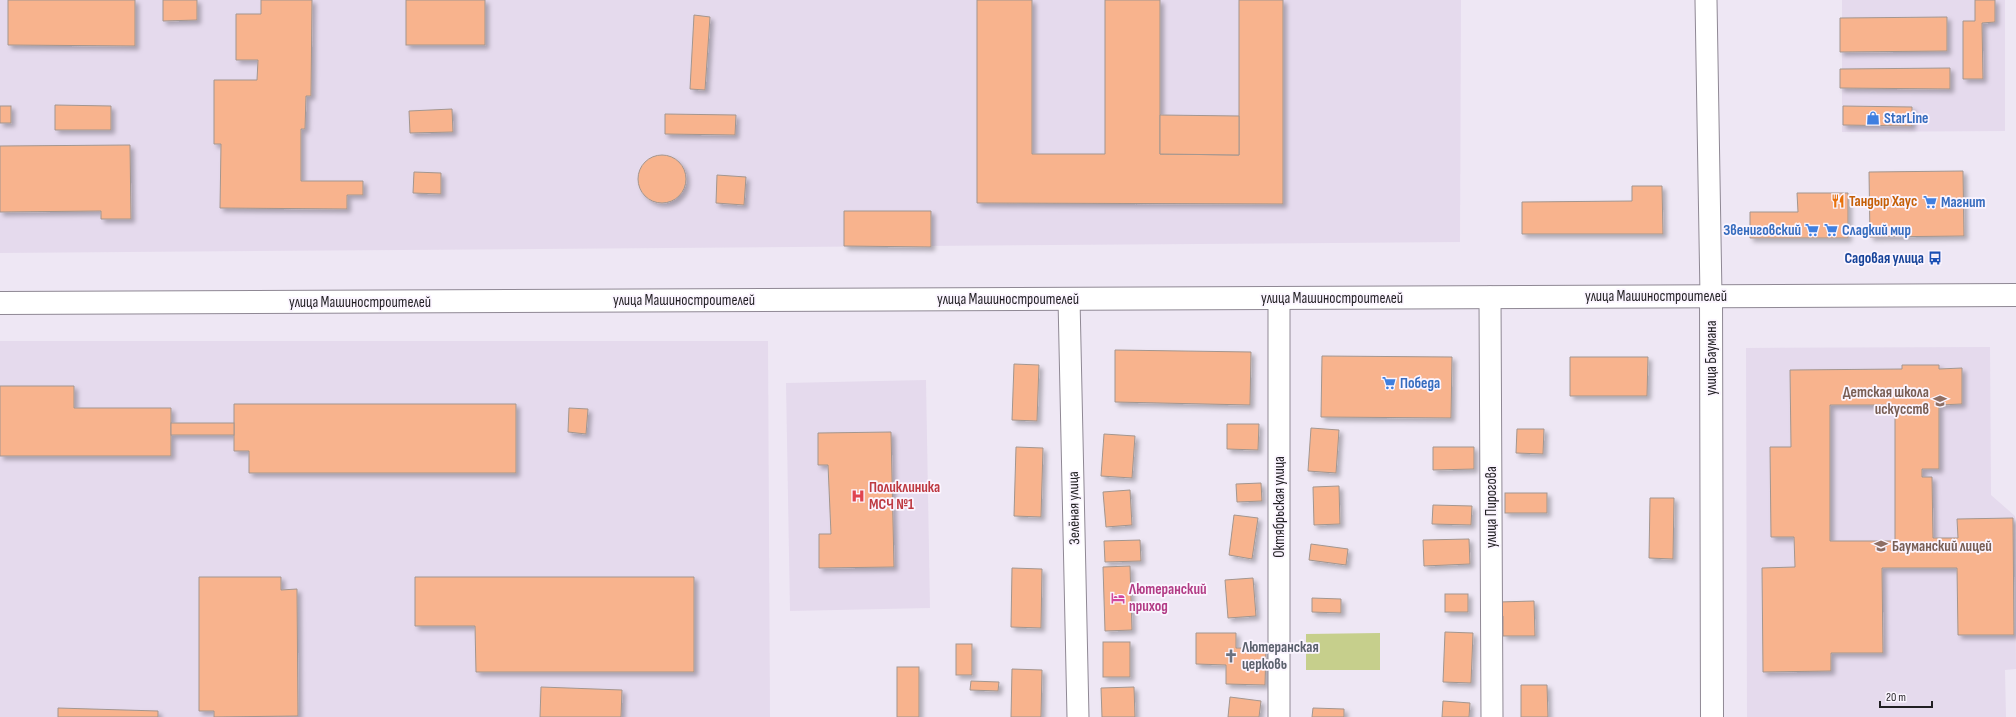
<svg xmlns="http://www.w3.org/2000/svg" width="2016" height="717" font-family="'Sofia Sans Condensed',sans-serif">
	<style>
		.built { fill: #e5daed }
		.green { fill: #c6cf8c }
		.building { fill: #f8b38d; stroke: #a3968f; fill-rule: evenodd; filter: url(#shadow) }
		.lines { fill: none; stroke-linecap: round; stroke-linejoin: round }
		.minor-casing { stroke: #8f8894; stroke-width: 23 }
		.tertiary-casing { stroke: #8f8894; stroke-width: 24 }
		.secondary-casing { stroke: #8f8894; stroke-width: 24 }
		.minor { stroke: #fff; stroke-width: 21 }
		.tertiary { stroke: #fff; stroke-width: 22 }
		.secondary { stroke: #fff; stroke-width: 22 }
		.labels { text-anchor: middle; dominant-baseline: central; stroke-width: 3.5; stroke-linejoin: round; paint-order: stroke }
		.shop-label { font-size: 15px; font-weight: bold; fill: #366cbe; stroke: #fbf5ff; text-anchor: start }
		.food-label { font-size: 15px; font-weight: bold; fill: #c56008; stroke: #fbf5ff; text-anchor: start }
		.transit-label { font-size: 15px; font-weight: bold; fill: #164399; stroke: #fbf5ff; text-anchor: end }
		.street-label { font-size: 15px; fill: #211f23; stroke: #fbf5ff }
		.education-label { font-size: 15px; font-weight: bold; fill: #785e54; stroke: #fbf5ff; text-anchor: end }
		.health-label { font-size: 15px; font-weight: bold; fill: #be3a42; stroke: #fbf5ff; text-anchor: start }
		.hotel-label { font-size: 15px; font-weight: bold; fill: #b23c85; stroke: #fbf5ff; text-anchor: start }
		.worship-label { font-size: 15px; font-weight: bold; fill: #5b616d; stroke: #fbf5ff; text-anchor: start }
	</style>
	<defs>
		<filter id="shadow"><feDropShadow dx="3.5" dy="3.5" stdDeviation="2" flood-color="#0004"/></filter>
	</defs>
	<rect width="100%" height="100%" fill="#eee7f4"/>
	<!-- built -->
	<g class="built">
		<polygon points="0,0 1461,0 1460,242 0,253"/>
		<polygon points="1842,0 2005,0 2005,131 1842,132"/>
		<polygon points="0,341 768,341 770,717 0,717"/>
		<polygon points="1990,347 1991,495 2015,516 2016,669 2005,670 2006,717 1747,717 1746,348"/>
		<polygon points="926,380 930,608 790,611 786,383"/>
	</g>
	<!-- green -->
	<polygon class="green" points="1380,633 1380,670 1306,670 1306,634"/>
	<!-- building -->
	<g class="building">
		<polygon points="8,0 135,0 135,46 8,45"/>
		<polygon points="163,0 197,0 197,20 163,21"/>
		<polygon points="261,0 312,0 311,96 306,96 305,129 301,129 301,181 363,181 363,195 347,195 347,209 220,208 221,144 214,144 214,80 257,80 258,60 236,60 236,14 261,14"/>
		<rect x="406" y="0" width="79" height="45"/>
		<polygon points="977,0 1032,0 1032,154 1105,154 1105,0 1160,0 1160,154 1239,155 1239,0 1283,0 1283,204 977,203"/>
		<polygon points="1975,0 1995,0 1995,22 1982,23 1983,79 1963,79 1963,21 1975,21"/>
		<polygon points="694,15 710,17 705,90 690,89"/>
		<polygon points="1947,17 1947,51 1840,52 1840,18"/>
		<polygon points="1950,68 1950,89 1840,88 1840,69"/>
		<polygon points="55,105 111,106 111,130 55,130"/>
		<rect x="0" y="106" width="11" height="17"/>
		<polygon points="1843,106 1912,107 1912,126 1843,125"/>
		<polygon points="452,109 453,132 410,133 409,111"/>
		<polygon points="665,114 736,115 735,135 665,134"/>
		<polygon points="1160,115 1239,116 1239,155 1160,154"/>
		<polygon points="130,145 131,219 101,219 101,211 0,212 0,146"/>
		<circle cx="662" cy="179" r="24"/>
		<polygon points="1963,171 1964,236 1870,237 1869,172"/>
		<polygon points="414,172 441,173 441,194 413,193"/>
		<polygon points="717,175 746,177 744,205 716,203"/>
		<polygon points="1632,186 1662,186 1663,234 1522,234 1522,202 1632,201"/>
		<polygon points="1797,193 1848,193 1848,238 1750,238 1750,212 1798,212"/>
		<polygon points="844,211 931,211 931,247 844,246"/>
		<polygon points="1115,350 1251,352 1250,405 1115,402"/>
		<polygon points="1322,356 1452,357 1451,418 1321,417"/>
		<polygon points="1570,357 1648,357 1647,396 1570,396"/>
		<polygon points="1014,364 1039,365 1037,421 1012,420"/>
		<path d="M1902,365H1939V369L1962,368V404L1939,405V469H1922V477H1932L1933,538H1958L1957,519L2013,518L2014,635H1958L1957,568H1882L1883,653H1831V671L1763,672L1762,568L1795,567L1794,537H1771L1770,447H1791L1790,370L1902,369ZM1830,405H1895V541H1830Z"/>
		<polygon points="0,386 74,386 74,408 171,408 171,456 0,456"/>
		<polygon points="234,404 516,404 516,473 249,473 249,451 234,451"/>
		<polygon points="569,408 588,409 586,434 568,432"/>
		<rect x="171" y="423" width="63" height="12"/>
		<polygon points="1227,424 1259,424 1258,450 1227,449"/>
		<polygon points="1311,428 1339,430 1336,473 1308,471"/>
		<polygon points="1517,429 1544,429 1543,454 1516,453"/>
		<polygon points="891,432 894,567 819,568 819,534 831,534 828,465 818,465 818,433"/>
		<polygon points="1104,434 1135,436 1132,478 1101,476"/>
		<polygon points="1016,447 1043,448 1041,517 1014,516"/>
		<polygon points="1433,447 1474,447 1474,469 1433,470"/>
		<polygon points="1261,483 1262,501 1237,502 1236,484"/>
		<polygon points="1339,486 1340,524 1314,525 1313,487"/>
		<polygon points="1130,490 1132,525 1106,527 1103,492"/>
		<rect x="1505" y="493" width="42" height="20"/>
		<polygon points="1650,498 1674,498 1673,559 1649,558"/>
		<polygon points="1433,505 1472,506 1471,525 1432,524"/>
		<polygon points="1234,515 1258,518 1252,559 1229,555"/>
		<polygon points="1469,539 1470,564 1424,566 1423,540"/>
		<polygon points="1140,540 1141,561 1105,562 1104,541"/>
		<polygon points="1311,544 1348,549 1346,565 1309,560"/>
		<polygon points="1130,566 1132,630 1105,631 1103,567"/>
		<polygon points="1012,568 1042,569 1041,628 1011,627"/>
		<polygon points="199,577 281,577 281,590 297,589 298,716 214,717 214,711 199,711"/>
		<polygon points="415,577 694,577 694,672 476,672 475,626 415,626"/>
		<polygon points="1253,578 1256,616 1228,618 1225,580"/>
		<rect x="1445" y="594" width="23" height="18"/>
		<polygon points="1312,598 1341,599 1341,613 1312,612"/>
		<polygon points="1534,601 1535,636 1503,636 1503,616 1500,616 1499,602"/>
		<polygon points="1445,632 1473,633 1471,683 1443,682"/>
		<polygon points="1196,633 1236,633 1236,648 1266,648 1265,685 1226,684 1226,665 1196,664"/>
		<rect x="1103" y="642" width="27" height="35"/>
		<rect x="956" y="644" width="16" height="31"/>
		<rect x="897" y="667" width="22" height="50"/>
		<polygon points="1012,669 1042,670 1041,717 1011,717"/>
		<polygon points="971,681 999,682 998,691 970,690"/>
		<polygon points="1521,685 1547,685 1548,717 1521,717"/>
		<polygon points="541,687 622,690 621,717 540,717"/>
		<polygon points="1134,687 1135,717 1102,717 1101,688"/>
		<polygon points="1230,697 1261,701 1259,717 1228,717"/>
		<polygon points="1443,701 1470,703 1469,717 1442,717"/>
		<polygon points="58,708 158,711 158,717 58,717"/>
		<polygon points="1313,708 1344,709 1344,717 1312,717"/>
	</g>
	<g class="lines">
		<!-- minor casing -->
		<g class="minor-casing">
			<g id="minor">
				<polyline points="1706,0 1711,296"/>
				<polyline points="1490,297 1492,717"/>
				<polyline points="1279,298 1279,717"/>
				<polyline points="1069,299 1078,717"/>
			</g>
		</g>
		<!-- tertiary casing -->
		<g class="tertiary-casing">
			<polyline id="tertiary" points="1711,296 1712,717"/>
		</g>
		<!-- secondary casing -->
		<g class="secondary-casing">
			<polyline id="secondary" points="0,303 2016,295"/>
		</g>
		<!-- minor -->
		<use href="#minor" class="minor"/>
		<!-- tertiary -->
		<use href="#tertiary" class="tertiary"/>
		<!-- secondary -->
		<use href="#secondary" class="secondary"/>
	</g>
	<!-- icons -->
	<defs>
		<g id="shop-bare" transform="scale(1.08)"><path d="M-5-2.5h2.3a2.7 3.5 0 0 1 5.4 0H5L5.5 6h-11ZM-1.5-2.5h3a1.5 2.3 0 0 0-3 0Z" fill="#3f7fe0" stroke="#fbf5ff" stroke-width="2.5" paint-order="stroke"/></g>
		<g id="restaurant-bare" transform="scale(1.08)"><path d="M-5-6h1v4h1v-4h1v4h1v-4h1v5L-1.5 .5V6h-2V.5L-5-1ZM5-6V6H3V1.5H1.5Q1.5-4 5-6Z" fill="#e8710a" stroke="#fbf5ff" stroke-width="2.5" paint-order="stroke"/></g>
		<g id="supermarket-bare" transform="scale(1.08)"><path d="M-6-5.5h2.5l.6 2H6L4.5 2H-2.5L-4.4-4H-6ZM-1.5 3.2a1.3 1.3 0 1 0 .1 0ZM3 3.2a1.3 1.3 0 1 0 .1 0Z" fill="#3f7fe0" stroke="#fbf5ff" stroke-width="2.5" paint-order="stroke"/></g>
		<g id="bus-bare" transform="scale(1.08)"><path d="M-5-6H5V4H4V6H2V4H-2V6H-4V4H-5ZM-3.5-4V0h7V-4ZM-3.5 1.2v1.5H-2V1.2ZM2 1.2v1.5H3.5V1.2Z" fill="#1a4fb4" stroke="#fbf5ff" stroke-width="2.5" paint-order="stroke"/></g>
		<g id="school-bare" transform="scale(1.08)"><path d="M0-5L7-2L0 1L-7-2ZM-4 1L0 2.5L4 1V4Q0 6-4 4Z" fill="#8d6e63" stroke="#fbf5ff" stroke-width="2.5" paint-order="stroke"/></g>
		<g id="hospital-bare" transform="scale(1.08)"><path d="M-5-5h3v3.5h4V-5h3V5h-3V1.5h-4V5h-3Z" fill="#e0444e" stroke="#fbf5ff" stroke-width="2.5" paint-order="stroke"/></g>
		<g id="hotel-bare" transform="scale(1.08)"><path d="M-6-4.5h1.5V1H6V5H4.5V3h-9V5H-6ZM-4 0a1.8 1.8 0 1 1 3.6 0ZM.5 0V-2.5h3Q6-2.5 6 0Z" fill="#d1479c" stroke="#fbf5ff" stroke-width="2.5" paint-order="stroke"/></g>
		<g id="church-bare" transform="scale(1.08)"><path d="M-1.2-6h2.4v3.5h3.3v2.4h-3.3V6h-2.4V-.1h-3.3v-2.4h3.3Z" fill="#6b7280" stroke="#fbf5ff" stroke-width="2.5" paint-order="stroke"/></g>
	</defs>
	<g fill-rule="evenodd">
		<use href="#shop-bare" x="1873" y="118"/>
		<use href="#restaurant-bare" x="1838" y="201"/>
		<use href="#supermarket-bare" x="1930" y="202"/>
		<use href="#supermarket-bare" x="1812" y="230"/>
		<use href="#supermarket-bare" x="1831" y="230"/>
		<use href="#bus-bare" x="1935" y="258"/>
		<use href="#supermarket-bare" x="1389" y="383"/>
		<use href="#school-bare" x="1940" y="401"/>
		<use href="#hospital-bare" x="858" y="496"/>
		<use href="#school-bare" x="1881" y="546"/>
		<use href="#hotel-bare" x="1118" y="598"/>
		<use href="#church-bare" x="1231" y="656"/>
	</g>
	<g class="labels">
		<!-- shop labels -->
		<g class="shop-label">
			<text x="1884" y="118">StarLine</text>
			<text x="1941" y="202">Магнит</text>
			<text x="1801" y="230" text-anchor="end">Звениговский</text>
			<text x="1842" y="230">Сладкий мир</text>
			<text x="1400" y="383">Победа</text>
		</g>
		<!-- food labels -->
		<g class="food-label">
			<text x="1849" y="201">Тандыр Хаус</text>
		</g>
		<!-- transit labels -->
		<g class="transit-label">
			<text x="1924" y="258">Садовая улица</text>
		</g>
		<!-- street labels -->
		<g class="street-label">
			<text x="1656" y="296">улица Машиностроителей</text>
			<text x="1332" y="298">улица Машиностроителей</text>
			<text x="1008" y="299">улица Машиностроителей</text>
			<text x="684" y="300">улица Машиностроителей</text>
			<text x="360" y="302">улица Машиностроителей</text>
			<text transform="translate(1711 358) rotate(-90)">улица Баумана</text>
			<text transform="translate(1279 507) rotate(-90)">Октябрьская улица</text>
			<text transform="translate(1491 507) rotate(-90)">улица Пирогова</text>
			<text transform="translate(1074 508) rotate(-91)">Зелёная улица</text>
		</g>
		<!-- education labels -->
		<g class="education-label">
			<text x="1929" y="392">Детская школа<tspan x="1929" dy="17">искусств</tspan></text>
			<text x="1892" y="546" text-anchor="start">Бауманский лицей</text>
		</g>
		<!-- health labels -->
		<g class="health-label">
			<text x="869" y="487">Поликлиника<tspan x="869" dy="17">МСЧ №1</tspan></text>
		</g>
		<!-- hotel labels -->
		<g class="hotel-label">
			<text x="1129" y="589">Лютеранский<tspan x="1129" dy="17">приход</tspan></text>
		</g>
		<!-- worship labels -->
		<g class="worship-label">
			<text x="1242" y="647">Лютеранская<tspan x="1242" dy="17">церковь</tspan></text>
		</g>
	</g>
	<!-- scale -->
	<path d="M1880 701v6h52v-6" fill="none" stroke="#211f23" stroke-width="2"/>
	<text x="1886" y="701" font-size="12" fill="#211f23" stroke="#fbf5ff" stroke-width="3" paint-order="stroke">20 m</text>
</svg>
